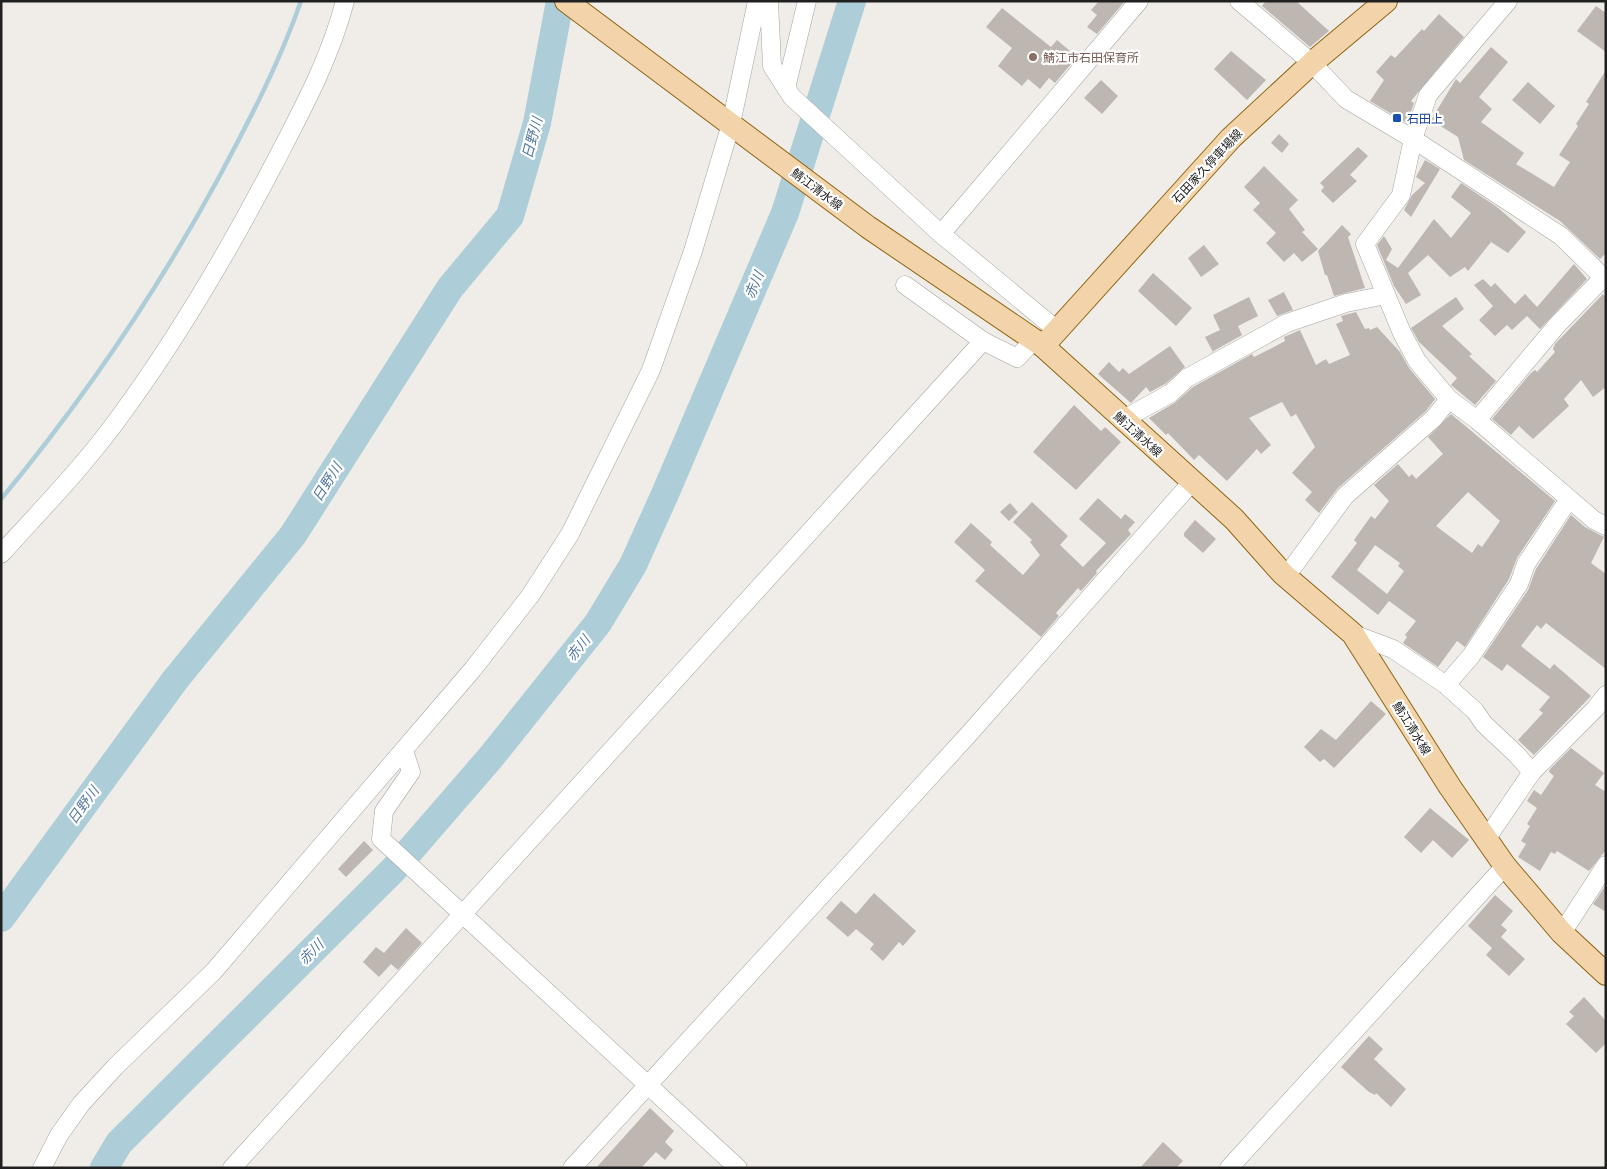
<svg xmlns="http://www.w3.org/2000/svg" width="1607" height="1169" font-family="Montserrat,'Noto Sans JP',sans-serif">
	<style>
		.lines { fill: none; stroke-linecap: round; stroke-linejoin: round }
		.stream { stroke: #adced9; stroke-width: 4.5 }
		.river { stroke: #adced9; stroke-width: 28 }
		.building { fill: #bdb6b1; fill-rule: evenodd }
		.minor-casing { stroke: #a4a4a4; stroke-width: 19 }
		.major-casing { stroke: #8d6510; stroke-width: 24 }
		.minor { stroke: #fff; stroke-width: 18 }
		.major { stroke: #f3d4aa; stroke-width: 22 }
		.education-dot { fill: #8d6e63; stroke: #fff; stroke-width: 2 }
		.transit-dot { fill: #1a4fb4; stroke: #fff; stroke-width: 2 }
		.labels { text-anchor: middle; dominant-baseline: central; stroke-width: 4.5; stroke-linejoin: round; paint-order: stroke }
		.education-label { font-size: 12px; fill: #785e54; stroke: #fff; text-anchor: start }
		.transit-label { font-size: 12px; fill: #164399; stroke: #fff; text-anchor: start }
		.street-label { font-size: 12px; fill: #202020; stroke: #fff }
		.water-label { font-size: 14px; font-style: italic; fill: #5378a0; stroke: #fff }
	</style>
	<rect width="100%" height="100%" fill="#f0ede8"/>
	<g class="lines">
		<!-- stream -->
		<path class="stream" d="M1,499C84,399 156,293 218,179C249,121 279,64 301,1"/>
		<!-- river -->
		<g class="river">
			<polyline points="1,918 175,680 293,535 450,288 510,216 537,123 560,1"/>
			<polyline points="104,1168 119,1143 394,869 491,757 598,623 633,565 665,494 785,213 852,1"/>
		</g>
	</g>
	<!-- building -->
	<g class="building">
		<polygon points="1099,1 1125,1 1097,34 1087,27 1097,15 1091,10"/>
		<polygon points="1266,1 1296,1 1329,31 1310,47 1262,6"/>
		<polygon points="1596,6 1606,13 1606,52 1577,31"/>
		<polygon points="1002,8 1051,47 1057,40 1070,51 1064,58 1071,64 1055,83 1049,78 1040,89 1028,79 1022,86 998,66 1012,48 986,27"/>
		<polygon points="1439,14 1464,37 1411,101 1414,103 1407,123 1370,101 1384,80 1376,72 1391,55 1395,58 1422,29 1424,31"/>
		<polygon points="1491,47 1508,62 1479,97 1492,109 1481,122 1524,153 1516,164 1554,187 1570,162 1559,155 1578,126 1576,124 1589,104 1586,102 1606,70 1606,253 1600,259 1560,221 1464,160 1458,137 1431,120 1456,79 1460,83"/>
		<polygon points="1231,51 1266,80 1247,100 1214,69"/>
		<polygon points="1101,80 1118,96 1102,114 1084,98"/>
		<polygon points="1528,82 1555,106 1540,124 1512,100"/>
		<polygon points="1279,134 1289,144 1282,153 1271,143"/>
		<polygon points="1358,147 1368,156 1350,175 1357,181 1333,203 1321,191 1324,187 1320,183"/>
		<polygon points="1425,160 1440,169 1411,217 1404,210 1412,195 1425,183 1416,177"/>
		<polygon points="1264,166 1298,200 1289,209 1305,230 1302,232 1318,249 1302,262 1294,253 1284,262 1266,243 1276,233 1253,210 1260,203 1244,187"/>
		<polygon points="1461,183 1497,207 1526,232 1508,253 1491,242 1468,271 1465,267 1450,277 1428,255 1408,273 1421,295 1406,304 1394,286 1377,245 1384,236 1392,249 1386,260 1398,268 1434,219 1451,238 1471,213 1451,197"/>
		<polygon points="1342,225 1351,234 1348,237 1365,288 1334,296 1327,275 1325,275 1318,251"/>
		<polygon points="1204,245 1219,264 1201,277 1188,258"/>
		<polygon points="1574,264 1587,279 1540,329 1527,316 1512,330 1507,325 1495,336 1479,320 1493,306 1474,285 1483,279 1491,287 1495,283 1515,304 1525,294 1537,307"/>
		<polygon points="1153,273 1192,308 1176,326 1138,291"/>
		<polygon points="1284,292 1293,310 1277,316 1268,300"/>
		<polygon points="1603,294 1606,297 1606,387 1593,397 1581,380 1564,399 1569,406 1533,439 1519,426 1511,435 1492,419 1530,374 1535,370 1537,372 1555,352 1553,349 1555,344"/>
		<polygon points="1249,297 1258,316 1238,326 1242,335 1210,353 1213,352 1205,337 1220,330 1213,315"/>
		<polygon points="1456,297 1464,309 1442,326 1472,354 1469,356 1496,381 1475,405 1451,385 1457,378 1419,342 1411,328"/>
		<polygon points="1356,312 1365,329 1369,328 1370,330 1377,327 1400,352 1409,368 1435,399 1426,411 1338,488 1319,513 1305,500 1312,492 1292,473 1315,447 1296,414 1291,417 1282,402 1249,418 1271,445 1261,454 1257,449 1227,481 1199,455 1194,460 1168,433 1166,435 1149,418 1176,402 1193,387 1252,354 1254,357 1272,348 1285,341 1284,337 1300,330 1316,365 1326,359 1329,364 1350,355 1336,324 1343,321 1341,316"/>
		<polygon points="1170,346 1185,367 1165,384 1150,392 1146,387 1131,403 1098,374 1109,362 1119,372 1123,368 1129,374"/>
		<polygon points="1074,405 1101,431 1105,427 1121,442 1076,490 1033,452"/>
		<path d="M1451,414L1555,501L1517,558L1509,579L1465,647L1457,641L1438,667L1403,643L1407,637L1405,635L1416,621L1389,601L1378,615L1331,577L1357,543L1354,540L1371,516L1375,519L1389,501L1374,485L1398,464L1409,477L1412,474L1416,479L1443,454L1428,437ZM1468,492L1500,521L1482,547L1478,544L1472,553L1436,526ZM1375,545L1400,563L1398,566L1404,571L1387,594L1357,570Z"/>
		<polygon points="1098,498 1121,519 1125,514 1135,522 1128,530 1131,534 1096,571 1097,573 1081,591 1078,588 1056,613 1059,616 1041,637 975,581 985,570 954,542 971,523 992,542 990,545 1023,575 1040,555 1030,542 1032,540 1013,522 1032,502 1068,536 1060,545 1083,567 1106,543 1079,519"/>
		<polygon points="1010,503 1018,512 1009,521 1000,512"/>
		<polygon points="1571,515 1585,527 1604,537 1591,563 1606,574 1606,669 1546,623 1541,629 1537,625 1521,646 1550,669 1554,664 1591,696 1534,755 1518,740 1543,713 1539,710 1550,697 1507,664 1502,671 1483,657 1528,590 1536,569"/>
		<polygon points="1195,520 1216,539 1203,553 1184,536 1184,533"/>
		<polygon points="1371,701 1386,714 1334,768 1324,759 1320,762 1304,747 1321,729 1336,740"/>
		<polygon points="1571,748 1604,773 1595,785 1606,792 1606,850 1589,871 1557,851 1555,854 1551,852 1540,871 1518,857 1526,844 1521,841 1530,826 1527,824 1537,808 1527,801 1534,790 1541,795 1554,776 1549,772 1550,769"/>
		<polygon points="1430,808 1469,840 1452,858 1433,840 1421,853 1404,837"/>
		<polygon points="364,841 373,850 346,877 338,869"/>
		<polygon points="1606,885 1606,912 1593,904"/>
		<polygon points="874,893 916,931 903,946 899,942 883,961 870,949 874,944 856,929 848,937 826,918 841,901 856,914"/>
		<polygon points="1495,895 1513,911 1501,925 1507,930 1501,937 1525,959 1509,976 1486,955 1492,948 1468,926"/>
		<polygon points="406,928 422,943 398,970 391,964 379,977 363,962 376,947 384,953"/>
		<polygon points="1584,997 1606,1021 1606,1043 1596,1053 1566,1024 1574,1016 1569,1012"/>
		<polygon points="1369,1036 1383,1049 1374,1059 1406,1089 1391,1107 1376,1093 1375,1095 1369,1092 1341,1067"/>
		<polygon points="650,1108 674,1131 665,1142 673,1150 665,1160 656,1152 641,1168 596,1168"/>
		<polygon points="1163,1142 1183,1161 1176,1168 1140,1168"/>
	</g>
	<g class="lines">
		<!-- minor casing -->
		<g class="minor-casing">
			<g id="minor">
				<polyline points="769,1 772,66 792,97 941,234 1057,330"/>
				<polyline points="1239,1 1312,63 1346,99 1413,139 1561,236 1606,280"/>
				<polyline points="1508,1 1428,95 1413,139 1401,195 1365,244 1402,333 1417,361 1449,399 1477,420 1594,520 1606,526"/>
				<polyline points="786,88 807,1"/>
				<polyline points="941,234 1139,1"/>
				<polyline points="905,285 983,341 1017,358 1034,340"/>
				<polyline points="1122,420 1171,393 1187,378 1287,323 1346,303 1386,295"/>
				<polyline points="1477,420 1558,324 1604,277"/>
				<path d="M1,554C41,510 83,467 118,419C177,339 228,252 274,164C301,112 330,59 345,1"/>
				<polyline points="1283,574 1293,567 1345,496 1434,418 1449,399"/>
				<polyline points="1353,634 1393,649 1446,685 1475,711 1484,724 1516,754 1532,772"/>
				<polyline points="1446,685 1471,656 1519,584 1526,564 1569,499"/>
				<polyline points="404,751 411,772 384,811 381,839 738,1168"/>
				<polyline points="1487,838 1532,772 1595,709 1606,695"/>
				<polyline points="1562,933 1606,865"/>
				<polyline points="42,1168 59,1135 81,1104 115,1067 214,971 473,669 530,596 570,534 651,370 693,251 731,124 757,1"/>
				<polyline points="232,1168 983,341"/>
				<polyline points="572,1168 968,735 1192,482"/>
				<polyline points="1229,1168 1505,866"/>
			</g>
		</g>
		<!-- major casing -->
		<g class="major-casing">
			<g id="major">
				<polyline points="566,1 868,227 1043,346 1234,519 1283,574 1353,634 1450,787 1505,866 1562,933 1606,974"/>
				<polyline points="1043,346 1231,138 1312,63 1386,1"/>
			</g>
		</g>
		<!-- minor -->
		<use href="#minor" class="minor"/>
		<!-- major -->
		<use href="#major" class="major"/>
	</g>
	<!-- markers -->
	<circle class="education-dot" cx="1033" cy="57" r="5"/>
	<rect class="transit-dot" x="1392" y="113" width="10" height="10" rx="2.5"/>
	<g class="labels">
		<!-- education labels -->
		<g class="education-label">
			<text x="1043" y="57">鯖江市石田保育所</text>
		</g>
		<!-- transit labels -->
		<g class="transit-label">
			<text x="1407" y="118">石田上</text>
		</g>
		<!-- street labels -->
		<g class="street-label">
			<text transform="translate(1207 166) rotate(-47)">石田家久停車場線</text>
			<text transform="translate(817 189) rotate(37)">鯖江清水線</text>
			<text transform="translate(1138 434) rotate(42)">鯖江清水線</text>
			<text transform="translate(1412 728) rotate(58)">鯖江清水線</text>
		</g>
		<!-- water labels -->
		<g class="water-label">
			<text transform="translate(532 138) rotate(-75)">日野川</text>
			<text transform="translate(754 285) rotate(-67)">赤川</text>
			<text transform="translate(327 482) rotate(-58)">日野川</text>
			<text transform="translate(578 648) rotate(-51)">赤川</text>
			<text transform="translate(83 805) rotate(-54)">日野川</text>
			<text transform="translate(311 952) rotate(-45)">赤川</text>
		</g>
	</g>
	<!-- border -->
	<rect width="1607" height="1169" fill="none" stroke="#202020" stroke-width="5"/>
</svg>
